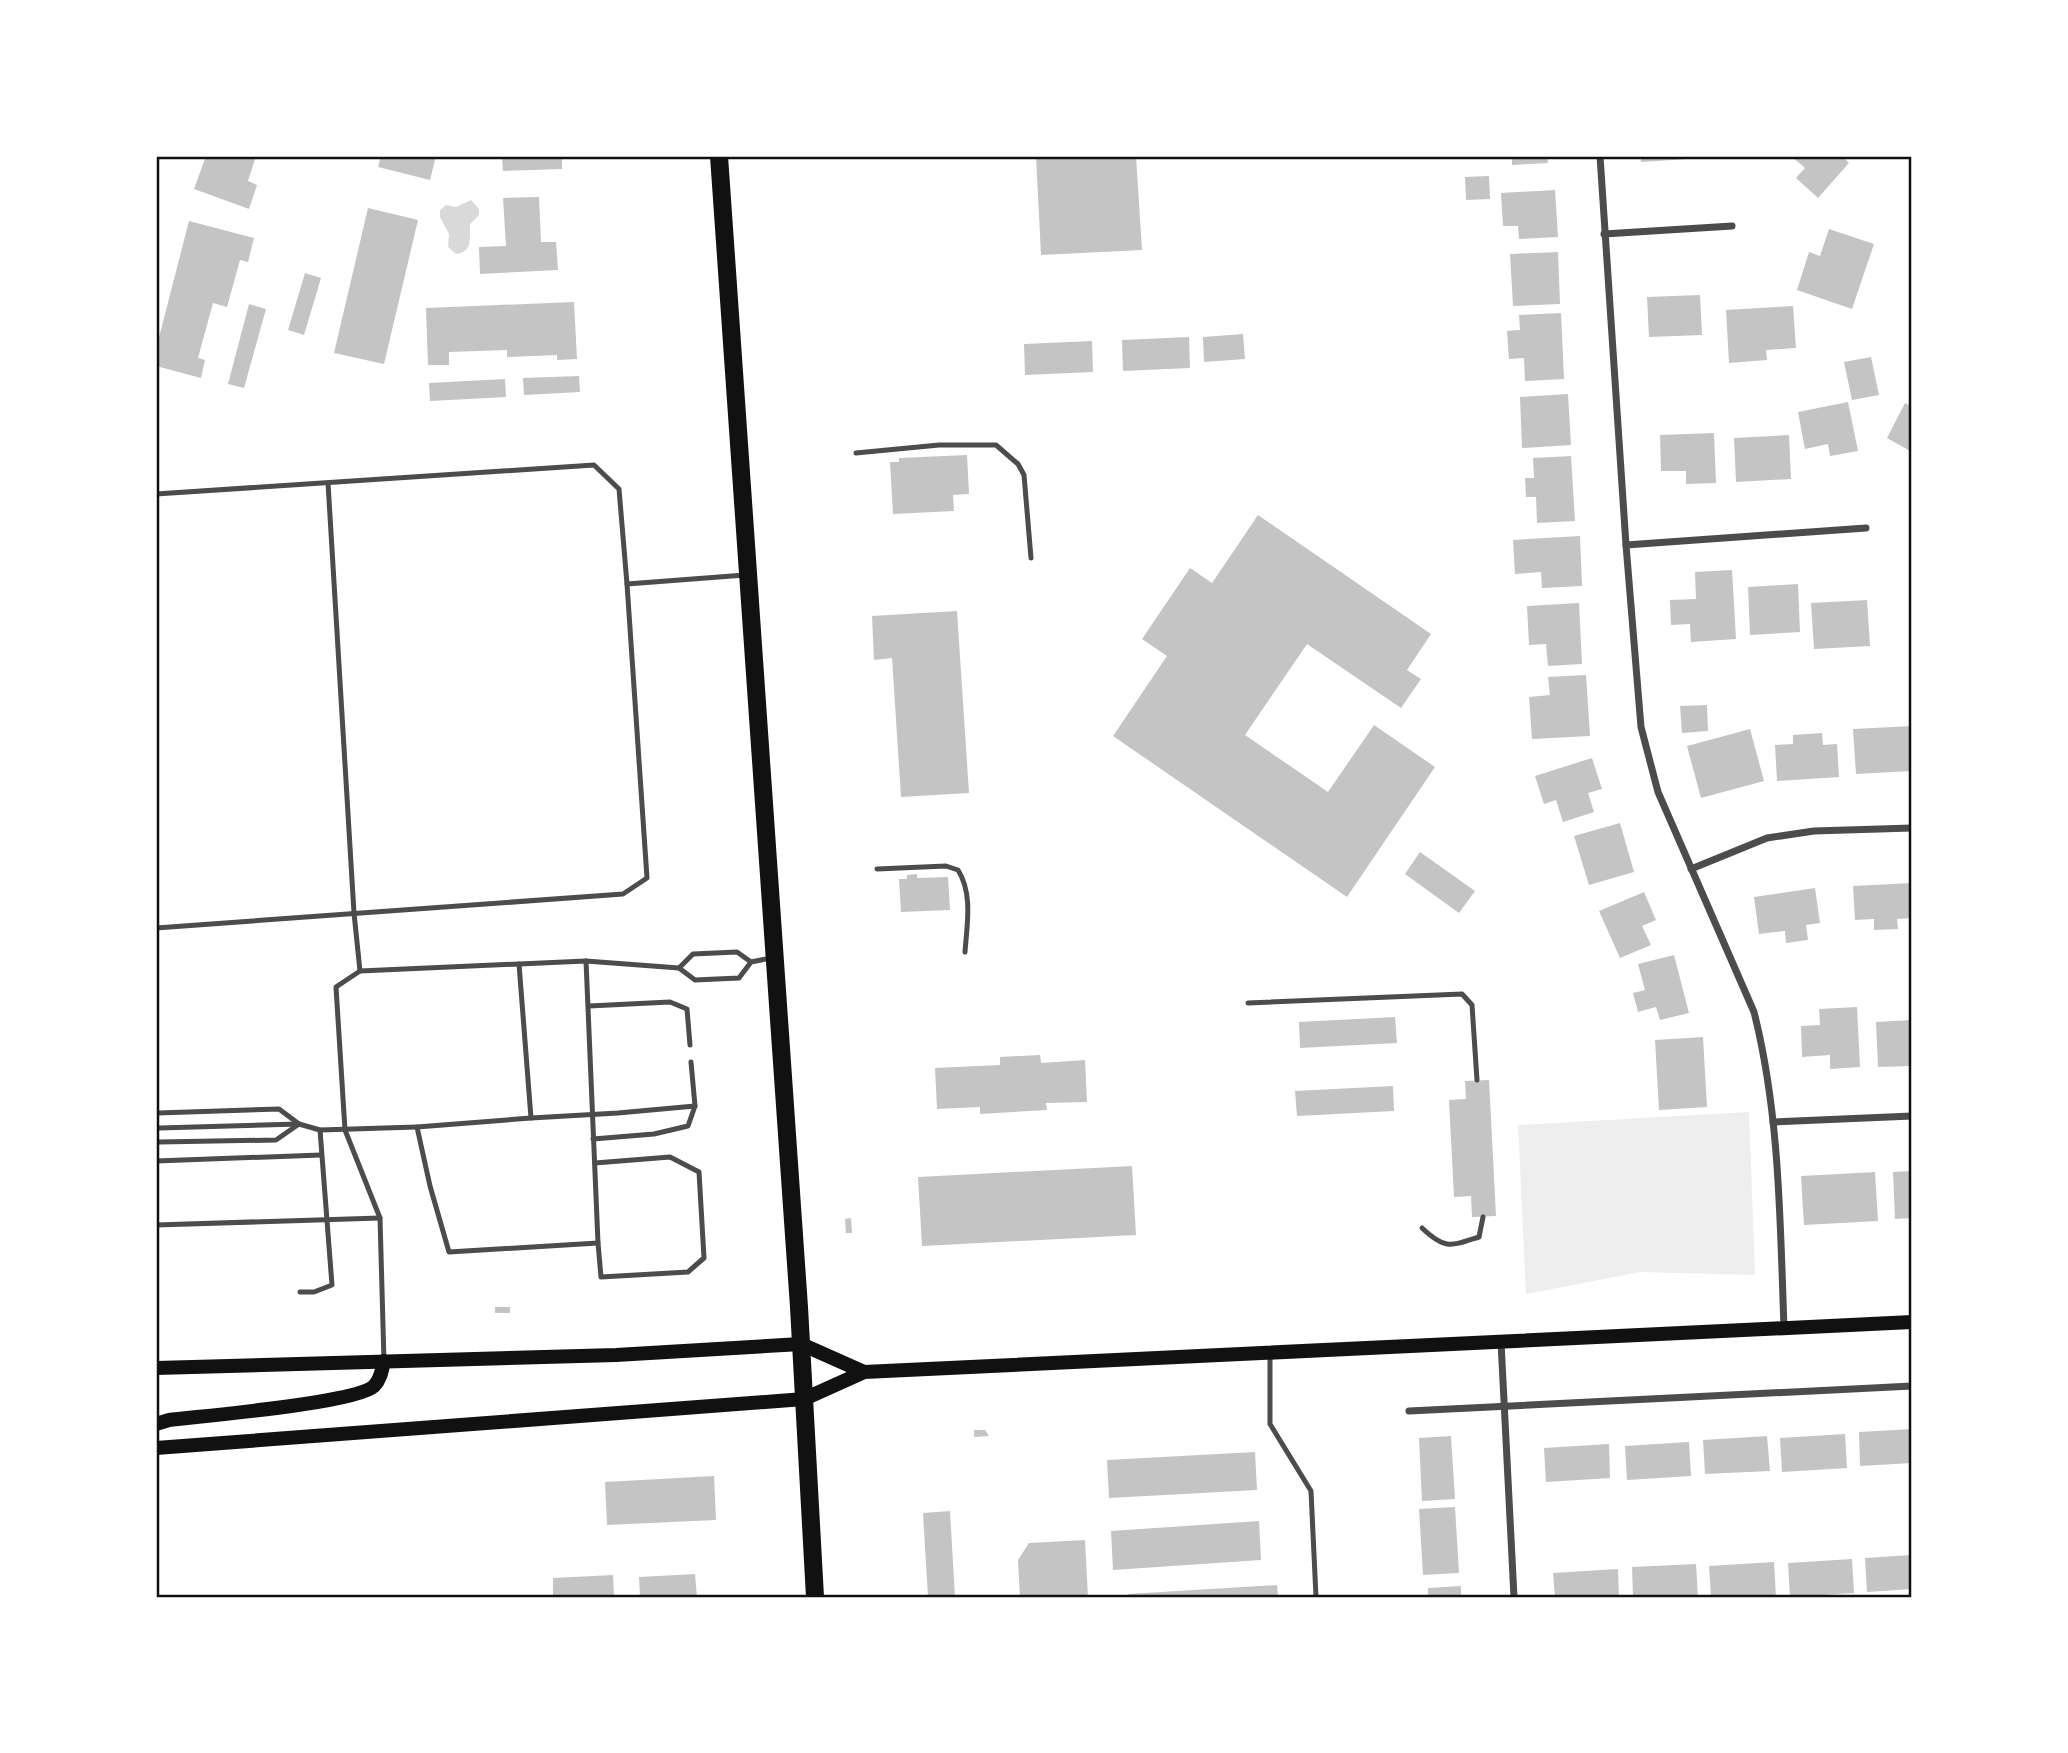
<svg xmlns="http://www.w3.org/2000/svg" width="2068" height="1753" font-family="'Alegreya Sans',sans-serif">
	<style>
		.green { fill: #eee }
		.water { fill: #d9d9d9 }
		.building { fill: #c4c4c4 }
		.lines { fill: none; stroke-linecap: round; stroke-linejoin: round }
		.service { stroke: #4c4c4c; stroke-width: 5 }
		.minor { stroke: #4c4c4c; stroke-width: 7 }
		.secondary { stroke: #111; stroke-width: 14 }
		.primary { stroke: #111; stroke-width: 18 }
		.neatline { fill: none; stroke: #111; stroke-width: 2.5 }
	</style>
	<rect width="100%" height="100%" fill="#fff"/>
	<!-- green -->
	<polygon class="green" points="1749,1112 1755,1275 1640,1272 1526,1294 1518,1125"/>
	<!-- water -->
	<path class="water" d="M471,200L479,209V215L470,224C469,237 474,252 456,254L448,247L449,234L440,217V210L446,205L456,207Z"/>
	<!-- building -->
	<g class="building">
		<polygon points="206,156 256,156 248,181 257,185 249,209 194,189"/>
		<polygon points="381,156 436,156 430,180 378,167"/>
		<polygon points="502,156 562,156 562,169 503,171"/>
		<polygon points="1036,156 1136,156 1142,250 1041,255"/>
		<polygon points="1512,156 1547,156 1548,163 1512,165"/>
		<polygon points="1641,156 1704,156 1704,158 1641,162"/>
		<polygon points="1791,156 1842,156 1849,163 1818,198 1796,178 1805,168"/>
		<polygon points="1489,176 1490,199 1466,200 1465,177"/>
		<polygon points="1555,190 1558,237 1519,239 1518,226 1503,226 1501,193"/>
		<polygon points="539,197 541,242 556,242 558,270 480,274 479,247 506,246 503,198"/>
		<polygon points="368,208 418,220 384,364 334,353"/>
		<polygon points="189,221 254,238 248,262 240,260 227,307 213,303 198,358 205,360 201,378 156,366 156,349"/>
		<polygon points="1829,229 1874,244 1852,309 1797,290 1809,252 1820,256"/>
		<polygon points="1558,252 1560,304 1513,306 1510,254"/>
		<polygon points="305,273 321,278 304,335 288,330"/>
		<polygon points="1700,295 1702,335 1649,337 1647,297"/>
		<polygon points="574,302 577,359 557,360 557,355 507,357 507,350 449,352 449,365 428,365 426,308"/>
		<polygon points="249,304 266,309 244,388 228,384"/>
		<polygon points="1793,306 1796,348 1766,350 1767,360 1729,363 1726,310"/>
		<polygon points="1561,313 1564,379 1525,381 1524,358 1509,359 1507,331 1520,330 1519,315"/>
		<polygon points="1243,334 1245,359 1204,362 1203,337"/>
		<polygon points="1189,337 1190,368 1123,371 1122,340"/>
		<polygon points="1092,341 1093,372 1025,375 1024,344"/>
		<polygon points="1871,357 1879,395 1852,400 1844,362"/>
		<polygon points="579,376 580,392 524,395 523,378"/>
		<polygon points="505,379 506,397 430,401 429,383"/>
		<polygon points="1568,394 1571,445 1522,448 1520,397"/>
		<polygon points="1848,402 1858,451 1830,456 1828,444 1805,449 1798,412"/>
		<polygon points="1905,403 1912,407 1912,452 1887,438"/>
		<polygon points="1714,433 1716,483 1686,484 1686,471 1661,471 1660,435"/>
		<polygon points="1789,435 1791,479 1736,482 1734,438"/>
		<polygon points="967,455 969,494 953,495 954,511 893,514 890,462 899,462 899,458"/>
		<polygon points="1571,456 1575,521 1537,523 1536,497 1526,497 1525,478 1534,478 1533,458"/>
		<polygon points="1258,515 1431,634 1407,670 1421,679 1401,708 1307,644 1245,735 1328,792 1374,725 1435,767 1347,897 1113,736 1167,656 1142,639 1190,568 1212,583"/>
		<polygon points="1580,536 1582,586 1542,588 1541,572 1515,574 1513,540"/>
		<polygon points="1732,570 1736,639 1691,642 1690,624 1671,625 1670,600 1696,599 1695,572"/>
		<polygon points="1798,584 1800,632 1750,635 1748,587"/>
		<polygon points="1867,600 1870,646 1814,649 1811,603"/>
		<polygon points="1579,603 1582,664 1548,666 1546,644 1529,645 1527,606"/>
		<polygon points="957,611 969,793 901,797 892,658 874,660 872,616"/>
		<polygon points="1586,675 1590,736 1532,739 1529,697 1550,695 1548,677"/>
		<polygon points="1707,705 1708,731 1682,733 1680,706"/>
		<polygon points="1912,726 1912,771 1856,774 1853,729"/>
		<polygon points="1750,729 1764,781 1701,798 1687,746"/>
		<polygon points="1822,733 1823,745 1837,744 1839,777 1777,781 1775,745 1793,744 1793,735"/>
		<polygon points="1592,758 1602,789 1588,793 1594,812 1563,822 1556,800 1544,804 1535,776"/>
		<polygon points="1620,823 1634,872 1589,885 1574,836"/>
		<polygon points="1420,852 1475,891 1459,913 1405,874"/>
		<polygon points="917,874 917,878 948,877 950,910 901,912 899,879 907,879 907,875"/>
		<polygon points="1912,883 1912,918 1897,919 1898,929 1874,930 1874,919 1855,920 1853,886"/>
		<polygon points="1815,888 1820,923 1806,925 1808,940 1786,943 1785,931 1759,934 1754,897"/>
		<polygon points="1644,892 1656,920 1642,926 1651,945 1620,958 1599,911"/>
		<polygon points="1674,955 1689,1013 1660,1020 1656,1007 1638,1012 1633,993 1645,990 1638,964"/>
		<polygon points="1857,1007 1860,1067 1830,1069 1830,1055 1802,1057 1801,1026 1820,1025 1819,1009"/>
		<polygon points="1395,1017 1397,1043 1300,1048 1299,1022"/>
		<polygon points="1912,1020 1912,1066 1878,1067 1876,1022"/>
		<polygon points="1703,1037 1707,1107 1659,1110 1655,1040"/>
		<polygon points="1040,1055 1041,1063 1085,1060 1087,1102 1046,1103 1047,1110 980,1114 980,1107 937,1109 935,1068 1000,1065 1000,1057"/>
		<polygon points="1489,1080 1496,1216 1472,1217 1471,1196 1454,1197 1449,1100 1466,1099 1465,1081"/>
		<polygon points="1393,1086 1394,1111 1297,1116 1295,1091"/>
		<polygon points="1132,1166 1136,1235 922,1246 918,1177"/>
		<polygon points="1912,1171 1912,1218 1895,1219 1893,1172"/>
		<polygon points="1875,1172 1878,1221 1804,1225 1801,1176"/>
		<polygon points="851,1218 852,1233 846,1233 845,1219"/>
		<rect x="495" y="1307" width="15" height="6"/>
		<polygon points="1912,1429 1912,1463 1860,1466 1859,1432"/>
		<polygon points="974,1430 985,1430 989,1436 974,1437"/>
		<polygon points="1845,1434 1847,1468 1782,1472 1780,1438"/>
		<polygon points="1451,1436 1455,1499 1422,1501 1419,1438"/>
		<polygon points="1767,1436 1770,1471 1705,1474 1703,1440"/>
		<polygon points="1689,1442 1691,1476 1627,1480 1625,1446"/>
		<polygon points="1609,1444 1610,1478 1546,1482 1544,1448"/>
		<polygon points="1255,1452 1257,1490 1109,1498 1107,1460"/>
		<polygon points="714,1476 716,1520 607,1525 605,1482"/>
		<polygon points="1455,1507 1459,1573 1423,1575 1419,1509"/>
		<polygon points="950,1511 955,1597 928,1597 923,1513"/>
		<polygon points="1259,1521 1261,1560 1113,1570 1111,1531"/>
		<polygon points="1085,1540 1088,1597 1020,1597 1018,1560 1029,1543"/>
		<polygon points="1912,1555 1912,1589 1867,1592 1865,1558"/>
		<polygon points="1852,1559 1854,1593 1790,1597 1788,1563"/>
		<polygon points="1774,1562 1776,1597 1711,1597 1709,1566"/>
		<polygon points="1696,1564 1698,1597 1633,1597 1632,1567"/>
		<polygon points="1618,1569 1619,1597 1555,1597 1553,1573"/>
		<polygon points="695,1574 697,1597 640,1597 639,1577"/>
		<polygon points="613,1575 614,1597 553,1597 553,1578"/>
		<polygon points="1277,1585 1278,1597 1129,1597 1128,1594"/>
		<polygon points="1461,1586 1461,1597 1428,1597 1428,1588"/>
	</g>
	<g class="lines">
		<!-- service -->
		<g class="service">
			<polyline points="856,453 939,445 996,445 1018,464 1024,475 1031,558"/>
			<polyline points="328,483 354,913 360,971 586,961 679,968"/>
			<polyline points="156,494 594,465 619,489 627,584 647,878 623,894 156,928"/>
			<polyline points="627,584 745,575"/>
			<path d="M877,869L946,866L958,870C973,894 967,924 965,952"/>
			<polyline points="751,962 737,952 693,954 679,968 695,980 739,978 751,962 771,958"/>
			<polyline points="519,964 531,1118 417,1127 430,1186 449,1252 598,1243 586,961"/>
			<polyline points="360,971 336,987 345,1130 380,1218 384,1361"/>
			<polyline points="1248,1003 1462,994 1472,1005 1477,1080"/>
			<polyline points="589,1006 670,1002 687,1009 690,1045"/>
			<polyline points="158,1113 279,1109 299,1124 276,1140 159,1142"/>
			<polyline points="531,1118 618,1113 695,1106"/>
			<polyline points="159,1128 299,1124 320,1130 417,1127"/>
			<polyline points="593,1139 654,1134 688,1126 695,1106 691,1062"/>
			<polyline points="156,1161 321,1155"/>
			<polyline points="595,1163 670,1157 699,1172 704,1258 688,1272 601,1277 598,1243"/>
			<polyline points="156,1225 380,1218"/>
			<path d="M1422,1228C1445,1250 1451,1246 1479,1237L1483,1217"/>
			<polyline points="300,1292 314,1292 332,1285 320,1130"/>
			<polyline points="1270,1353 1270,1424 1311,1491 1316,1597"/>
		</g>
		<!-- minor -->
		<g class="minor">
			<path d="M1600,156L1626,545L1641,727L1658,792L1754,1012C1780,1115 1780,1222 1784,1328"/>
			<polyline points="1604,234 1732,226"/>
			<polyline points="1626,545 1866,528"/>
			<polyline points="1691,869 1767,838 1814,831 1912,828"/>
			<polyline points="1773,1122 1912,1116"/>
			<polyline points="1501,1342 1514,1597"/>
			<polyline points="1409,1411 1912,1386"/>
		</g>
		<!-- secondary -->
		<g class="secondary">
			<polyline points="156,1368 616,1355 801,1344 864,1372"/>
			<path d="M156,1424L169,1420C202,1416 357,1403 374,1386C381,1379 382,1369 384,1361"/>
			<polyline points="156,1448 804,1399 864,1372 1912,1322"/>
		</g>
		<!-- primary -->
		<polyline class="primary" points="719,156 799,1307 815,1597"/>
	</g>
	<!-- border -->
	<rect width="2068" height="1753" fill="none" stroke="#ffffff" stroke-width="315"/>
	<rect x="158" y="158" width="1752" height="1438" class="neatline"/>
</svg>
